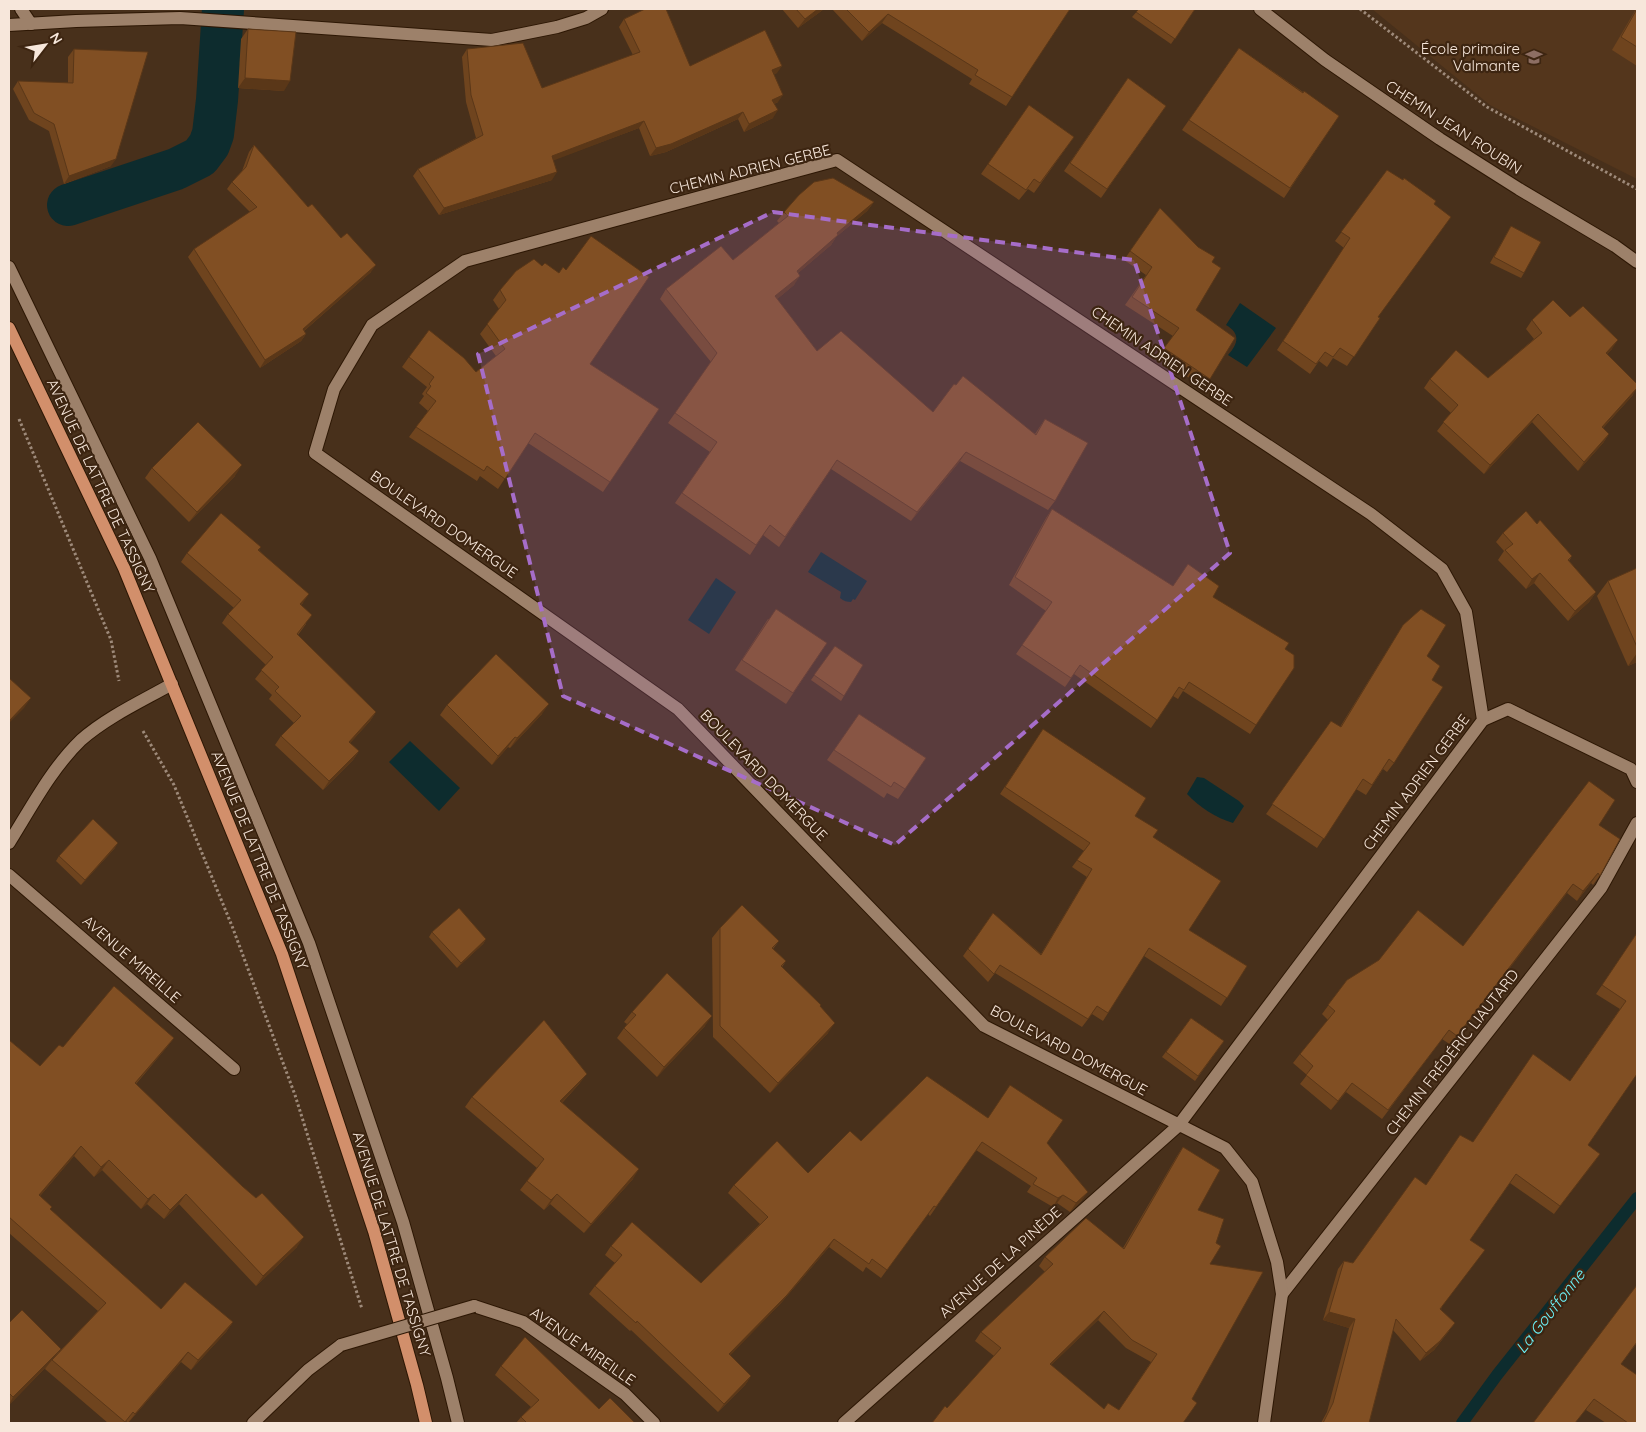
<svg xmlns="http://www.w3.org/2000/svg" width="1646" height="1432" font-family="Quicksand,sans-serif">
	<style>
		.built { fill: #54361c }
		.water { fill: #0d2c2e }
		.lines { fill: none; stroke-linecap: round; stroke-linejoin: round }
		.stream { stroke: #0d2c2e; stroke-width: 12 }
		.canal { stroke: #0d2c2e; stroke-width: 42 }
		.minor-casing { stroke: #2d1704; stroke-width: 14 }
		.major-casing { stroke: #2d1704; stroke-width: 14 }
		.path { stroke: #9e8a7a; stroke-width: 3; stroke-dasharray: 2.5 2.5; stroke-linecap: butt }
		.minor { stroke: #9d816a; stroke-width: 12 }
		.major { stroke: #d28f6b; stroke-width: 12 }
		.minor-bridge-casing { stroke: #2d1704; stroke-width: 14; stroke-linecap: butt }
		.minor-bridge { stroke: #9d816a; stroke-width: 12 }
		.wall { fill: #6f441e; fill-rule: evenodd }
		.shaded-wall { fill: #5a3718 }
		.building { fill: #814f23; stroke: #5a3718; fill-rule: evenodd }
		.marked { fill: #a66dc9; fill-opacity: 0.2; stroke: #a66dc9; stroke-width: 4; stroke-dasharray: 10 6; stroke-linejoin: round }
		.labels { text-anchor: middle; dominant-baseline: central; stroke-width: 4.5; stroke-linejoin: round; paint-order: stroke }
		.poi-label { font-size: 15px; fill: #f7e7db; stroke: #3d2511; text-anchor: end }
		.street-label { font-size: 15px; fill: #f7e7db; stroke: #3d2511 }
		.water-label { font-size: 16px; font-style: italic; fill: #6cf6fd; stroke: #3d2511 }
	</style>
	<rect width="100%" height="100%" fill="#48301b"/>
	<!-- built -->
	<polygon class="built" points="1372,9 1637,9 1637,179 1490,105"/>
	<!-- water -->
	<g class="water">
		<path d="M1240,303L1276,328L1247,367L1228,355C1239,343 1240,333 1226,325Z"/>
		<path d="M821,552L867,581L855,600L853,599L851,602C847,602 844,601 840,598L841,592L808,572Z"/>
		<polygon points="716,578 736,592 709,634 688,620"/>
		<polygon points="410,741 460,788 439,811 389,762"/>
		<path d="M1197,777L1204,778L1239,801L1244,806L1233,823C1216,818 1199,807 1187,794Z"/>
	</g>
	<g class="lines">
		<!-- stream -->
		<polyline class="stream" points="1462,1423 1497,1375 1637,1198"/>
		<!-- canal -->
		<polyline class="canal" points="68,205 176,169 200,157 209,145 213,134 217,100 223,9"/>
		<!-- minor casing -->
		<g class="minor-casing">
			<g id="minor">
				<polyline points="21,9 31,24"/>
				<polyline points="1260,9 1325,60 1440,139 1519,189 1615,246 1637,262"/>
				<polyline points="9,25 76,21 180,18 492,40 557,27 586,18 602,9"/>
				<polyline points="9,267 150,558 309,943 403,1222 447,1378 458,1423"/>
				<polyline points="1483,720 1508,709 1631,769 1637,782"/>
				<path d="M9,843C31,808 51,769 81,740C107,717 142,701 172,684"/>
				<polyline points="9,875 234,1069"/>
				<polyline points="1282,1294 1601,888 1637,823"/>
				<polyline points="474,1306 523,1322 625,1394 654,1423"/>
				<polyline points="253,1423 308,1370 341,1345"/>
				<polyline points="844,1423 1178,1126 1483,720 1466,612 1442,569 1371,514 837,160 465,261 372,325 334,389 315,453 678,709 984,1026 1225,1148 1252,1182 1277,1262 1282,1294 1264,1423"/>
			</g>
		</g>
		<!-- major casing -->
		<g class="major-casing">
			<polyline id="major" points="9,328 124,568 282,954 374,1231 417,1385 426,1423"/>
		</g>
		<!-- path -->
		<g class="path">
			<polyline points="1360,9 1487,107 1637,189"/>
			<polyline points="19,419 111,640 119,681"/>
			<polyline points="143,731 174,785 232,926 295,1095 362,1309"/>
		</g>
		<!-- minor -->
		<use href="#minor" class="minor"/>
		<!-- major -->
		<use href="#major" class="major"/>
		<!-- minor-bridge casing -->
		<g class="minor-bridge-casing">
			<polyline id="minor-bridge" points="341,1345 474,1306"/>
		</g>
		<!-- minor-bridge -->
		<use href="#minor-bridge" class="minor-bridge"/>
	</g>
	<!-- wall -->
	<g class="wall">
		<polygon points="782,9 824,9 798,28"/>
		<polygon points="832,9 1070,9 1006,106 969,84 972,79 882,23 862,41"/>
		<polygon points="1139,9 1195,9 1171,44 1132,17"/>
		<polygon points="1636,9 1637,9 1637,66 1612,50"/>
		<polygon points="624,19 690,66 777,73 774,74 778,102 774,104 773,118 744,132 738,119 666,152 650,156 639,128 553,160 552,180 439,215 413,176 418,169 476,138 466,102 462,57 467,49 542,88 633,55 619,27"/>
		<polygon points="248,29 284,91 238,88 241,39"/>
		<polygon points="1239,48 1303,92 1339,116 1284,198 1182,130"/>
		<polygon points="74,49 111,166 64,184 49,131 29,120 13,89 18,81 68,83 68,57"/>
		<polygon points="1128,78 1166,106 1101,198 1064,171"/>
		<polygon points="1029,105 1074,137 1034,193 1028,189 1019,200 981,174"/>
		<polygon points="254,145 308,207 371,272 304,331 306,334 301,341 260,368 188,257 194,249 250,212 227,189 232,182 242,171 249,152"/>
		<polygon points="1387,170 1434,204 1378,317 1380,318 1347,366 1333,358 1327,367 1319,361 1310,374 1277,350 1344,248 1335,241"/>
		<polygon points="874,202 867,211 836,237 831,245 798,273 794,285 777,299 817,351 933,412 1035,434 1045,419 1055,501 1048,510 960,461 911,521 831,469 779,547 763,535 750,555 675,503 710,452 668,423 711,362 660,299 666,289 733,260 779,223 777,221 784,212"/>
		<polygon points="1160,208 1212,262 1196,310 1210,379 1203,387 1158,357 1173,336 1125,305 1146,275 1124,260"/>
		<polygon points="1511,226 1524,273 1521,278 1490,263"/>
		<polygon points="500,290 590,364 659,409 603,492 528,443 498,489 480,476 477,481 409,437 428,411 419,403 424,396 422,394 427,387 402,367 409,357 476,372 496,356 480,334 499,309 493,300"/>
		<polygon points="1570,317 1612,349 1607,354 1633,395 1603,428 1609,434 1603,443 1578,471 1532,422 1484,474 1437,431 1451,413 1424,388 1430,379 1488,378 1534,339 1526,329 1532,320"/>
		<polygon points="152,468 235,476 189,522 145,478"/>
		<polygon points="1052,509 1173,586 1213,597 1285,649 1294,668 1250,734 1183,691 1178,699 1173,696 1151,728 1074,674 1065,687 1016,654 1046,611 1009,585 1046,518"/>
		<polygon points="1537,524 1572,556 1569,561 1596,592 1589,602 1568,621 1534,583 1526,589 1498,560 1504,551 1496,542 1503,533"/>
		<polygon points="261,547 259,550 303,603 301,605 306,624 298,635 376,712 370,721 350,743 359,751 353,760 323,790 275,745 281,736 294,723 269,699 272,695 255,679 266,665 222,623 228,614 234,608 181,562 187,553"/>
		<polygon points="1637,568 1637,662 1628,666 1597,596 1608,581"/>
		<polygon points="768,619 827,643 786,704 735,670"/>
		<polygon points="1403,625 1427,656 1432,680 1394,763 1387,772 1383,769 1366,795 1356,789 1317,848 1266,814 1331,721 1340,727"/>
		<polygon points="835,646 844,696 841,701 811,680"/>
		<polygon points="447,705 542,714 510,748 508,747 492,765 440,715"/>
		<polygon points="859,714 926,758 898,799 887,793 884,798 827,760"/>
		<polygon points="1043,729 1135,816 1153,837 1189,930 1247,966 1221,1006 1144,956 1103,1021 1092,1014 1082,1027 995,973 988,982 963,956 993,913 1041,954 1087,877 1072,867 1084,851 1000,794"/>
		<polygon points="1599,825 1601,874 1593,885 1591,883 1577,901 1567,893 1451,1045 1442,1039 1382,1119 1346,1092 1331,1110 1300,1084 1307,1075 1293,1063 1300,1054 1328,1020 1322,1014 1347,980 1463,946"/>
		<polygon points="115,848 81,885 56,861 59,856"/>
		<polygon points="720,928 779,941 773,949 786,961 782,967 821,1005 820,1006 828,1033 770,1093 713,1037 712,938"/>
		<polygon points="432,932 486,939 483,944 457,968 429,937"/>
		<polygon points="1637,933 1637,1074 1588,1145 1600,1154 1554,1214 1510,1183 1470,1240 1441,1309 1449,1331 1434,1350 1420,1361 1393,1330 1369,1423 1321,1423 1327,1412 1349,1328 1323,1320 1338,1269 1344,1261 1353,1263 1426,1185 1473,1142 1570,1081 1620,1009 1596,994"/>
		<polygon points="632,1012 705,1026 657,1077 617,1038 627,1024 624,1022"/>
		<polygon points="1191,1018 1224,1041 1195,1081 1162,1057"/>
		<polygon points="174,1038 167,1047 136,1084 297,1247 256,1286 179,1204 164,1219 147,1204 141,1209 102,1170 94,1177 74,1156 40,1196 50,1209 161,1309 233,1322 226,1332 191,1370 181,1362 128,1423 126,1421 125,1423 108,1423 45,1369 48,1365 9,1405 9,1323 59,1352 98,1311 9,1233 9,1040 40,1066 63,1047"/>
		<polygon points="580,1083 562,1103 633,1179 584,1233 550,1204 544,1210 520,1190 537,1168 465,1107 472,1097"/>
		<polygon points="988,1118 1047,1143 1082,1200 1070,1212 1057,1203 1053,1207 1027,1192 1031,1186 976,1150 930,1216 928,1214 881,1278 866,1267 863,1272 829,1247 781,1303 730,1355 751,1376 745,1385 718,1412 631,1330 630,1331 589,1294 595,1286 615,1263 605,1255 611,1246 701,1283 760,1224 728,1193 734,1185 808,1173 861,1141"/>
		<path d="M1183,1147L1198,1210L1210,1264L1192,1399L1183,1423L947,1408L994,1356L975,1341L981,1332L1045,1272L1039,1266L1045,1257L1123,1248L1177,1156ZM1098,1320L1126,1348L1151,1362L1119,1410L1104,1409L1051,1365Z"/>
		<polygon points="1637,1285 1637,1343 1621,1364 1637,1423 1606,1423 1586,1410"/>
		<polygon points="501,1366 599,1409 635,1423 516,1423 521,1417 531,1407 495,1375"/>
	</g>
	<!-- shaded-wall -->
	<g class="shaded-wall">
		<polygon points="818,9 824,9 798,28 805,19"/>
		<polygon points="888,14 882,23 862,41 869,32"/>
		<polygon points="782,66 777,73 767,78 772,70"/>
		<polygon points="245,78 290,81 284,91 238,88"/>
		<polygon points="783,95 778,102 767,107 772,100"/>
		<polygon points="778,110 773,118 744,132 749,124"/>
		<polygon points="743,112 738,119 666,152 650,156 656,148"/>
		<polygon points="644,121 639,128 547,163 552,156"/>
		<polygon points="116,159 111,166 64,184 69,176"/>
		<polygon points="557,172 552,180 439,215 444,208"/>
		<polygon points="874,202 867,211 836,237 831,245 790,280 797,271 837,233"/>
		<polygon points="376,265 371,272 298,336 303,329"/>
		<polygon points="800,276 794,285 769,306 775,296"/>
		<polygon points="306,334 301,341 260,368 265,360"/>
		<polygon points="1618,340 1612,349 1600,362 1606,353"/>
		<polygon points="1637,388 1633,395 1596,435 1602,427"/>
		<polygon points="1538,414 1532,422 1484,474 1490,465"/>
		<polygon points="1609,434 1603,443 1578,471 1584,462"/>
		<polygon points="966,452 960,461 911,521 917,512"/>
		<polygon points="242,465 235,476 189,522 197,512"/>
		<polygon points="1540,573 1534,583 1526,589 1532,579"/>
		<polygon points="1596,592 1589,602 1568,621 1575,611"/>
		<polygon points="309,594 303,603 294,612 300,604"/>
		<polygon points="1637,653 1637,662 1628,666"/>
		<polygon points="31,698 24,708 9,723 9,721"/>
		<polygon points="549,704 542,714 510,748 517,738"/>
		<polygon points="376,712 370,721 343,751 349,742"/>
		<polygon points="515,737 508,747 492,765 498,756"/>
		<polygon points="359,751 353,760 323,790 329,781"/>
		<polygon points="118,843 115,848 81,885 85,880"/>
		<polygon points="1598,873 1591,883 1577,901 1583,891"/>
		<polygon points="1573,884 1567,893 1451,1045 1457,1036"/>
		<polygon points="486,939 483,944 457,968 461,963"/>
		<polygon points="712,1016 705,1026 657,1077 664,1067"/>
		<polygon points="835,1023 828,1033 770,1093 778,1083"/>
		<polygon points="174,1038 167,1047 128,1092 135,1083"/>
		<polygon points="587,1074 580,1083 554,1111 560,1101"/>
		<polygon points="1352,1083 1346,1092 1331,1110"/>
		<polygon points="81,1146 74,1156 33,1204 39,1195"/>
		<polygon points="1600,1154 1594,1163 1554,1214 1560,1206"/>
		<polygon points="109,1160 102,1170 94,1177 101,1167"/>
		<polygon points="639,1169 633,1179 584,1233 591,1224"/>
		<polygon points="1088,1192 1082,1200 1070,1212 1076,1203"/>
		<polygon points="154,1194 147,1204 141,1209 148,1199"/>
		<polygon points="186,1194 179,1204 164,1219 170,1210"/>
		<polygon points="557,1194 550,1204 544,1210 551,1200"/>
		<polygon points="1063,1195 1057,1203 1053,1207 1058,1198"/>
		<polygon points="304,1237 297,1247 256,1286 263,1276"/>
		<polygon points="834,1239 829,1247 781,1303 723,1363 729,1354"/>
		<polygon points="1104,1311 1098,1320 1044,1372 1050,1364"/>
		<polygon points="1329,1312 1355,1319 1349,1328 1323,1320"/>
		<polygon points="233,1322 226,1332 191,1370 198,1360"/>
		<polygon points="1455,1323 1434,1350 1420,1361 1426,1353"/>
		<polygon points="61,1349 48,1365 9,1405 13,1397"/>
		<polygon points="188,1352 181,1362 128,1423 135,1414"/>
		<polygon points="751,1376 745,1385 718,1412 724,1404"/>
	</g>
	<!-- building -->
	<g class="building">
		<polygon points="645,9 666,9 690,66 765,30 782,66 772,70 783,95 772,100 778,110 749,124 743,112 671,144 656,148 644,121 552,156 557,172 444,208 418,169 483,135 471,95 467,49 523,43 542,88 640,52 624,19"/>
		<polygon points="796,9 818,9 805,19"/>
		<polygon points="846,9 1070,9 1012,97 975,75 978,70 888,14 869,32"/>
		<polygon points="1139,9 1195,9 1175,39 1136,12"/>
		<polygon points="1637,9 1637,47 1621,37"/>
		<polygon points="248,29 296,32 290,81 245,78"/>
		<polygon points="1239,48 1303,93 1304,91 1339,116 1290,188 1189,120"/>
		<polygon points="74,49 148,52 116,159 69,176 54,124 34,113 18,81 73,83"/>
		<polygon points="1128,78 1166,106 1107,189 1070,163"/>
		<polygon points="1029,105 1074,137 1040,183 1034,179 1026,190 988,164"/>
		<polygon points="254,145 308,207 312,204 341,238 347,233 376,265 303,329 306,334 265,360 194,249 257,207 232,182 246,167"/>
		<polygon points="1387,170 1403,180 1404,178 1436,201 1434,204 1451,217 1378,317 1380,318 1354,357 1340,348 1333,357 1325,352 1316,364 1283,341 1350,238 1341,232"/>
		<polygon points="833,178 874,202 837,233 838,235 797,271 800,276 775,296 817,351 841,331 933,412 954,384 956,385 963,376 1036,435 1045,419 1088,443 1055,501 966,452 917,512 837,460 785,537 770,525 756,545 682,493 717,442 675,413 717,353 666,289 721,246 733,260 788,216 784,212 799,195 814,182"/>
		<polygon points="1160,208 1198,247 1215,257 1212,262 1221,268 1196,310 1235,338 1210,379 1164,348 1179,328 1132,297 1152,267 1130,251"/>
		<polygon points="1511,226 1541,242 1524,273 1494,257"/>
		<polygon points="591,236 649,277 590,364 659,409 610,482 535,433 505,479 487,466 484,471 416,427 436,401 426,393 431,386 429,384 434,377 409,357 429,330 464,358 476,372 505,349 487,324 506,300 500,290 516,271 534,259 542,266 545,263 559,273 563,267 566,270"/>
		<polygon points="1553,300 1570,317 1583,306 1618,340 1606,353 1637,384 1637,388 1602,427 1609,434 1584,462 1538,414 1490,465 1443,422 1458,405 1430,379 1456,350 1488,378 1542,333 1532,320"/>
		<polygon points="198,422 242,465 197,512 152,468"/>
		<polygon points="1052,509 1173,586 1188,564 1219,586 1213,597 1289,643 1285,649 1294,655 1294,668 1256,725 1189,682 1184,690 1179,687 1157,720 1080,665 1071,678 1022,645 1052,602 1015,577"/>
		<polygon points="1526,511 1537,524 1540,520 1572,556 1568,560 1596,592 1575,611 1540,573 1532,579 1505,550 1513,544 1503,533"/>
		<polygon points="221,513 261,547 258,550 309,594 300,604 312,615 297,634 376,712 349,742 359,751 329,781 281,736 301,716 275,691 279,687 261,670 273,657 228,614 241,600 187,553"/>
		<polygon points="1637,568 1637,647 1608,581"/>
		<polygon points="776,609 827,643 793,693 742,660"/>
		<polygon points="1421,609 1446,625 1427,656 1440,666 1432,680 1443,687 1394,763 1389,759 1372,785 1363,779 1324,839 1272,804 1331,721 1341,727 1403,625"/>
		<polygon points="835,646 863,665 844,696 814,675"/>
		<polygon points="496,654 549,704 517,738 515,737 498,756 447,705"/>
		<polygon points="9,678 31,698 9,721"/>
		<polygon points="859,714 926,758 905,789 894,782 891,787 834,750"/>
		<polygon points="1043,729 1146,798 1135,816 1158,830 1153,837 1221,881 1189,930 1247,966 1227,998 1149,948 1108,1013 1097,1006 1088,1019 1000,965 994,974 968,949 993,913 1041,955 1092,869 1077,860 1090,843 1005,787"/>
		<polygon points="1589,781 1615,800 1599,825 1620,839 1601,874 1600,876 1598,873 1583,891 1573,884 1457,1036 1449,1030 1388,1110 1352,1083 1338,1101 1306,1075 1313,1066 1300,1054 1335,1011 1328,1005 1347,980 1379,960 1418,910 1463,946"/>
		<polygon points="93,819 118,843 85,880 59,856"/>
		<polygon points="742,905 779,941 772,948 786,961 781,966 821,1005 820,1006 835,1023 778,1083 720,1026 720,928"/>
		<polygon points="459,908 486,939 461,963 432,932"/>
		<polygon points="1637,933 1637,1074 1588,1145 1600,1154 1560,1206 1516,1174 1470,1240 1485,1250 1440,1309 1455,1323 1440,1341 1426,1353 1396,1319 1369,1423 1323,1423 1333,1403 1355,1319 1329,1312 1344,1261 1353,1263 1415,1177 1426,1185 1460,1135 1473,1142 1533,1054 1570,1081 1626,1001 1602,985"/>
		<polygon points="667,973 712,1016 664,1067 624,1028 636,1015 632,1012"/>
		<polygon points="114,986 174,1038 135,1083 242,1186 256,1198 262,1193 304,1237 263,1276 186,1194 170,1210 154,1194 148,1199 109,1160 101,1167 81,1146 39,1195 52,1207 50,1209 161,1309 185,1282 233,1322 198,1360 188,1352 135,1414 133,1412 125,1422 52,1360 106,1303 9,1217 9,1040 40,1066 59,1045 63,1047"/>
		<polygon points="1191,1018 1224,1041 1198,1076 1166,1052"/>
		<polygon points="544,1020 587,1074 560,1101 639,1169 591,1224 557,1194 551,1200 527,1181 544,1159 472,1097"/>
		<polygon points="927,1076 988,1118 1010,1085 1063,1120 1047,1143 1088,1192 1076,1203 1063,1195 1058,1198 1033,1184 1037,1178 982,1142 936,1207 934,1206 887,1270 872,1259 869,1264 834,1239 787,1295 729,1354 751,1376 724,1404 637,1321 636,1323 595,1286 622,1255 611,1246 632,1222 701,1283 768,1217 734,1185 777,1141 808,1173 850,1131 861,1141"/>
		<path d="M1183,1147L1220,1170L1198,1210L1224,1219L1216,1243L1221,1246L1210,1264L1263,1272L1192,1399L1197,1403L1183,1423H932L945,1406L947,1408L1001,1348L981,1332L1053,1264L1045,1257L1086,1218L1124,1249ZM1104,1311L1132,1340L1157,1354L1119,1410L1108,1403L1104,1409L1050,1364Z"/>
		<polygon points="1637,1285 1637,1342 1621,1364 1637,1375 1637,1423 1628,1423 1594,1399 1575,1423 1533,1423"/>
		<polygon points="22,1310 61,1349 13,1397 9,1393 9,1323"/>
		<polygon points="525,1337 599,1409 610,1398 635,1423 524,1423 526,1422 521,1417 539,1400 501,1366"/>
	</g>
	<!-- marked area -->
	<path class="marked" d="M773,212L1134,260L1230,553L895,845L563,696L478,354Z"/>
	<!-- icons -->
	<defs>
		<g id="school-bare" transform="scale(1.35)"><path d="M0-5L7-2L0 1L-7-2ZM-4 1L0 2.5L4 1V4Q0 6-4 4Z" fill="#8d6e63" stroke="#3d2511" stroke-width="2.5" paint-order="stroke"/></g>
	</defs>
	<g fill-rule="evenodd">
		<use href="#school-bare" x="1534" y="57"/>
	</g>
	<g class="labels">
		<!-- poi labels -->
		<g class="poi-label">
			<text x="1520" y="48">École primaire<tspan x="1520" dy="17">Valmante</tspan></text>
		</g>
		<!-- street labels -->
		<g class="street-label">
			<text transform="translate(1454 127) rotate(33)">CHEMIN JEAN ROUBIN</text>
			<text transform="translate(750 169) rotate(-14)">CHEMIN ADRIEN GERBE</text>
			<text transform="translate(1162 356) rotate(34)">CHEMIN ADRIEN GERBE</text>
			<text transform="translate(101 486) rotate(65)">AVENUE DE LATTRE DE TASSIGNY</text>
			<text transform="translate(444 524) rotate(35)">BOULEVARD DOMERGUE</text>
			<text transform="translate(764 775) rotate(46)">BOULEVARD DOMERGUE</text>
			<text transform="translate(1416 782) rotate(-53)">CHEMIN ADRIEN GERBE</text>
			<text transform="translate(260 860) rotate(68)">AVENUE DE LATTRE DE TASSIGNY</text>
			<text transform="translate(132 959) rotate(41)">AVENUE MIREILLE</text>
			<text transform="translate(1069 1050) rotate(28)">BOULEVARD DOMERGUE</text>
			<text transform="translate(1452 1052) rotate(-52)">CHEMIN FRÉDÉRIC LIAUTARD</text>
			<text transform="translate(392 1244) rotate(73)">AVENUE DE LATTRE DE TASSIGNY</text>
			<text transform="translate(1000 1262) rotate(-42)">AVENUE DE LA PINÈDE</text>
			<text transform="translate(583 1346) rotate(35)">AVENUE MIREILLE</text>
		</g>
		<!-- water labels -->
		<g class="water-label">
			<text transform="translate(1550 1311) rotate(-52)">La Gouffonne</text>
		</g>
	</g>
	<!-- border -->
	<rect width="1646" height="1432" fill="none" stroke="#f7e7db" stroke-width="20"/>
	<!-- north arrow -->
	<g transform="translate(45 45) rotate(59)" stroke="#3d2511" stroke-width="4" paint-order="stroke">
	<path d="M0-4L9 19L0 12L-9 19Z" fill="#f7e7db"/>
	<text y="-8" font-size="14" font-weight="bold" text-anchor="middle" fill="#f7e7db">N</text>
	</g>
</svg>
